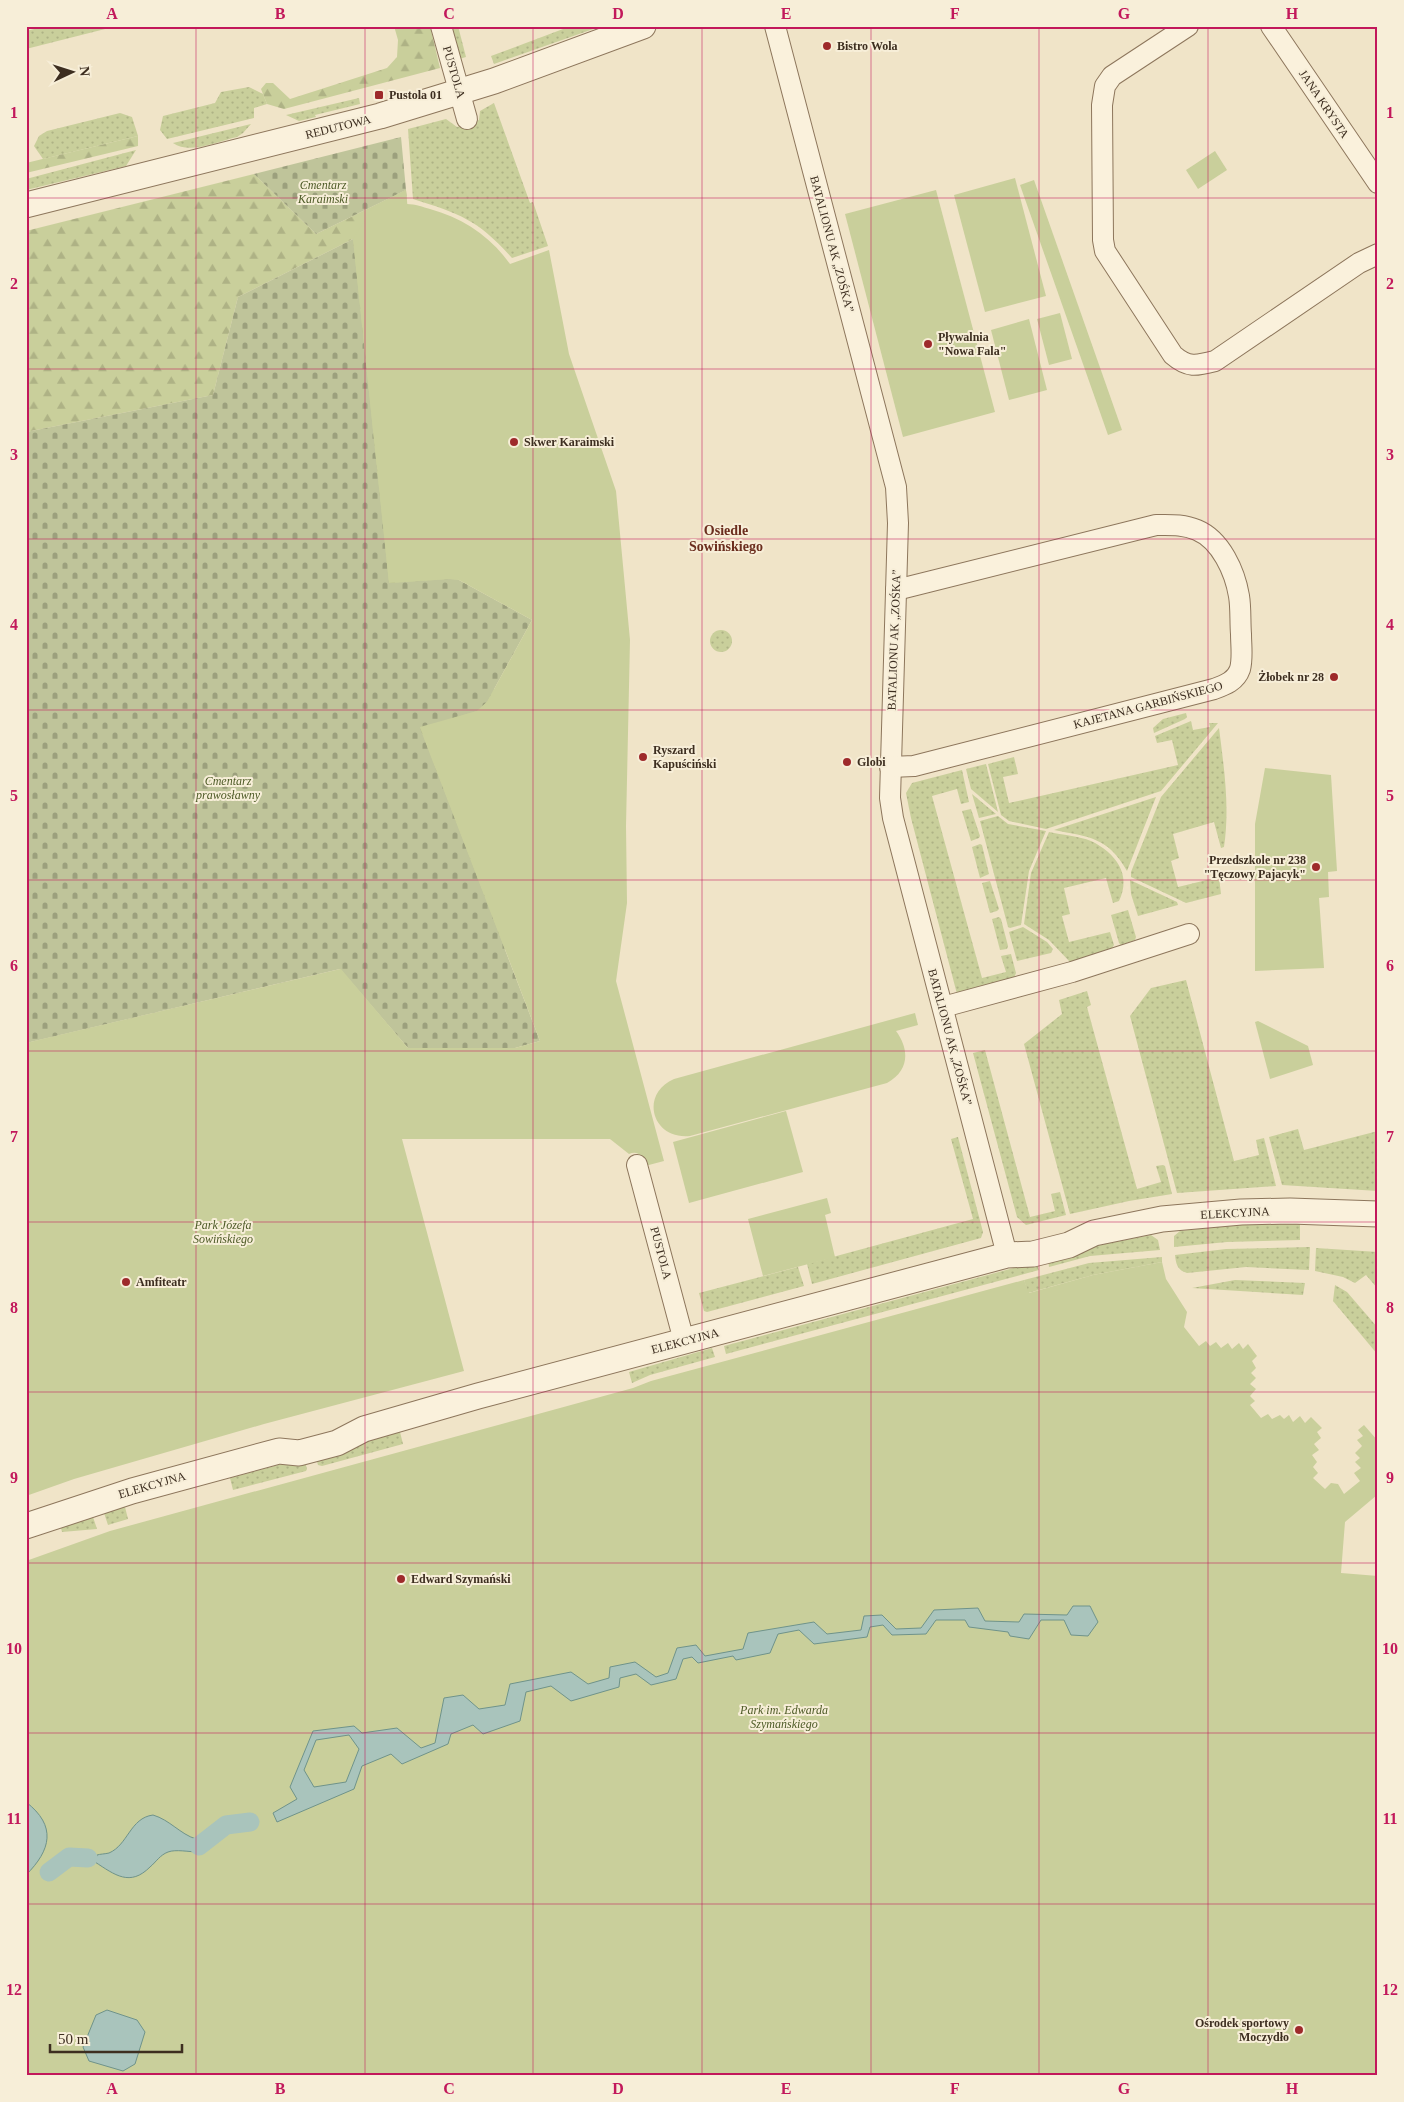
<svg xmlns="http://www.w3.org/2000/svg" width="1404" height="2102" font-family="Georgia,serif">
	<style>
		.grass { fill: url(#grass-dots) }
		.forest { fill: url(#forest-firs) }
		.cemetery { fill: url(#cemetery-stones) }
		.green { fill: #c9cf9b }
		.water { fill: #a9c4bc; stroke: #6f938a; fill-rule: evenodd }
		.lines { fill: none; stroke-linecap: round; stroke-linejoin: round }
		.canal { stroke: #a9c4bc; stroke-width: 19 }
		.minor-casing { stroke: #8d765c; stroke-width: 22 }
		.tertiary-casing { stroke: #8d765c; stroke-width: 27 }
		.minor { stroke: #faf1dc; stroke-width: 20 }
		.tertiary { stroke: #faf1dc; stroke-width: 25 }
		.grid { fill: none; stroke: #c2185b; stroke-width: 1; stroke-opacity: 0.55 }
		.poi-dot { fill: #9e2a2b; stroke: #f7eed8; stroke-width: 2 }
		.labels { text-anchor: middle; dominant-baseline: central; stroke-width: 4; stroke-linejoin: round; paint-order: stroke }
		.poi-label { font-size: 12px; font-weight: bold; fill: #3d2e20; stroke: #f7eed8; text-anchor: start }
		.street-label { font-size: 12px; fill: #3d2e20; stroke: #f7eed8 }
		.park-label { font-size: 12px; font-style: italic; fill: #4d5a26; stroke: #f7eed8 }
		.neighbourhood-label { font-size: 14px; font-weight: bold; fill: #6b2e1e; stroke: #f7eed8 }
		.neatline { fill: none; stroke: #c2185b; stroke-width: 2 }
		.grid-label { font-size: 16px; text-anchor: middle; font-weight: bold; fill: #c2185b }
	</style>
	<defs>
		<pattern id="grass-dots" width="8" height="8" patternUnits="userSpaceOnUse" patternTransform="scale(1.25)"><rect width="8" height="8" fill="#c9cf9b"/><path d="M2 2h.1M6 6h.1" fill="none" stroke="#aeb285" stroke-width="1.8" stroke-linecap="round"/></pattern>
		<pattern id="forest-firs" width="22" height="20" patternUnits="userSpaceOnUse" patternTransform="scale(1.25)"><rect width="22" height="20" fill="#c9cf9b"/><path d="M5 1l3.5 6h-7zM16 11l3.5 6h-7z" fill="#aeb285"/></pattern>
		<pattern id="cemetery-stones" width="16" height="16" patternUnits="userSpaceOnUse" patternTransform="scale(1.25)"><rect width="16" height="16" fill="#bfc49a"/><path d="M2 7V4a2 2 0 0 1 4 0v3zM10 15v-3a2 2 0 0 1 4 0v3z" fill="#9ca07d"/></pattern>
	</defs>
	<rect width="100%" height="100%" fill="#f0e4c8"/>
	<!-- grass -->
	<g class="grass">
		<polygon points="47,26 117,26 26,49 26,31"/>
		<polygon points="451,26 458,26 466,57 459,59"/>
		<polygon points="571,26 599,27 494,64 491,56"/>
		<polygon points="249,87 263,94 267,104 254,108 254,118 167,139 160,130 163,116 215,103 221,92"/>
		<polygon points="359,98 360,104 315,115 316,117 299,121 286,115"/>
		<path d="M494,103L530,203L533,202L548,246L512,258C478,220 461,214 413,199L408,129L446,119L457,127L479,120L480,111Z"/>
		<polygon points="120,113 132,117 138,136 43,159 34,146 39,136 47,131"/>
		<path d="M251,124L243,133L237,137C218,141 190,155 173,143Z"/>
		<polygon points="136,150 126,166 26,190 26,179"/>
		<circle cx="721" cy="641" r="11"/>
		<polygon points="1186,713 1187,717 1185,719 1154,733 1153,728 1163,719"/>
		<polygon points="1191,721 1193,730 1210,727 1209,723 1218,723 1161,791 1046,829 1009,821 1001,815 988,764 1014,757 1018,774 1003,777 1009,803 1178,765 1172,740 1157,743 1155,736"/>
		<path d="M1219,728C1224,768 1230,807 1224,847L1221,848L1214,822L1173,834L1179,858L1171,861L1178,887L1219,877L1221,894L1186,903L1131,877V872L1161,797Z"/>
		<polygon points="986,764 998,812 971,789 966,769"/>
		<polygon points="962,770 969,802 961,804 957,789 932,796 982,978 1006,972 1001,956 1011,954 1016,973 1014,978 957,994 911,818 906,793 912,783"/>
		<polygon points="972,794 996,814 979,818"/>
		<path d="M1156,797L1127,871C1108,837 1089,837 1054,830Z"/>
		<polygon points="971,809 980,836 979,838 971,841 962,811"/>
		<polygon points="998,816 1008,824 1046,831 1029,871 1021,925 1010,928 1008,927 980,821"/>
		<path d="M1049,832C1062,835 1079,836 1091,841C1116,853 1132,875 1119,901L1113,903L1106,878L1064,888L1070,914L1062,916L1069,942L1110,932L1114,945L1112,948L1070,962L1049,940L1024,924L1031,873Z"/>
		<polygon points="980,844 982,845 989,874 980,878 972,847"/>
		<polygon points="1130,880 1177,902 1178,905 1138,916 1131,894"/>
		<polygon points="990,881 999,909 997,911 990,913 982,883"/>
		<polygon points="1128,910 1136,937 1135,940 1121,945 1119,943 1111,915"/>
		<polygon points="999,917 1001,919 1008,946 1007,949 1000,950 992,919"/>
		<polygon points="1023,927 1047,942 1053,949 1051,953 1017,961 1009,932"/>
		<polygon points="1186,980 1234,1161 1259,1155 1256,1140 1264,1138 1276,1186 1177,1193 1130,1016 1151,988"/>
		<polygon points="1087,991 1091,1005 1087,1007 1137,1189 1161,1182 1156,1166 1163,1165 1165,1166 1172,1194 1129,1201 1070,1214 1024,1044 1062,1014 1059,1000"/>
		<polygon points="985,1050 1030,1217 1055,1211 1051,1194 1060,1192 1066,1215 1026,1225 1017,1217 973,1053"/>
		<polygon points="1298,1129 1304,1150 1378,1131 1378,1191 1282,1185 1269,1137"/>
		<polygon points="958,1137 983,1232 981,1238 812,1284 807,1264 973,1219 951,1139"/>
		<polygon points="1300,1223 1300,1240 1227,1242 1174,1247 1174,1236 1180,1231 1244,1224"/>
		<polygon points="1151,1235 1158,1240 1160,1250 1090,1256 1049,1267 1048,1259 1105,1244"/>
		<path d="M1310,1247L1309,1270L1246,1267L1187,1273C1177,1270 1176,1264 1175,1255L1226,1249Z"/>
		<polygon points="1316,1248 1378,1252 1378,1289 1366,1275 1355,1283 1343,1277 1315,1271"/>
		<polygon points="1162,1257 1162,1262 1093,1275 1028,1293 1024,1280 1089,1263"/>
		<polygon points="1036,1262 1039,1270 726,1354 724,1346"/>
		<polygon points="798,1267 804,1286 707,1312 704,1311 699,1293"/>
		<polygon points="1235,1280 1305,1283 1303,1295 1192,1288"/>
		<polygon points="1335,1285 1347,1292 1378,1328 1378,1355 1333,1301"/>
		<polygon points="712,1348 715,1357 650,1375 632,1383 629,1372"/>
		<polygon points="400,1432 403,1444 322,1466 318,1465 315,1455"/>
		<polygon points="304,1458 307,1469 306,1471 233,1490 230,1478"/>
		<polygon points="125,1507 128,1519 108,1525 104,1513"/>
		<polygon points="93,1517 97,1529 62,1532 61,1528"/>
	</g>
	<!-- forest -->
	<g class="forest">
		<polygon points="394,26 430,26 440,68 284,109 267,104 261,89 266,83 273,83 290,99 387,68 397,57 398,40"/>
		<polygon points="138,136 138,146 26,173 26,163"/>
		<polygon points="254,174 316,234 406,190 436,512 575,935 26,1043 341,969 353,239 238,297 213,395 26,432 26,231"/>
	</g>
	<!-- cemetery -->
	<g class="cemetery">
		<polygon points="401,137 406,190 316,234 254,174"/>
		<polygon points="353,239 389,583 450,579 459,580 532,620 487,702 477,711 420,728 540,1041 515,1048 408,1048 340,969 26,1043 26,432 213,395 238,297"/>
	</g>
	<!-- green -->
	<g class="green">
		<polygon points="1215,151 1227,170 1198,189 1186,170"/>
		<polygon points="1015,178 1046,296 985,312 954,195"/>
		<polygon points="1034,180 1122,430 1108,435 1020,185"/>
		<path d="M406,190L407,204C415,204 423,207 430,209C463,218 490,236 510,264L549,250L569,354L616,491L630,640L626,826L627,903L616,981L664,1161L645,1166C642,1157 639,1150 629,1154L610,1139H402L464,1371L264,1424L74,1479L26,1496V1043L341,969L408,1048H515L540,1041L420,727L477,711L487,702L532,620L459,580L450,579L389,583L353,239L374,206Z"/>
		<polygon points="936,190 995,412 903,437 845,214"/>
		<polygon points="1060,313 1072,359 1049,365 1037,319"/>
		<polygon points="1029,319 1047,390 1009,400 991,330"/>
		<polygon points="1265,768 1331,775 1337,871 1328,872 1329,897 1319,898 1324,968 1255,971 1255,824"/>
		<path d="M915,1013L918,1025L896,1031C910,1050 909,1071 887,1083L690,1136C652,1140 639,1094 674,1079Z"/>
		<polygon points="1258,1021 1308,1046 1313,1065 1270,1079 1255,1022"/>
		<polygon points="786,1111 803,1172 689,1203 673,1142"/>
		<polygon points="827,1198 831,1213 825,1215 835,1257 763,1276 748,1219"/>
		<polygon points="1162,1262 1166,1279 1187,1312 1184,1327 1199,1346 1206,1341 1210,1346 1216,1342 1221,1348 1228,1343 1232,1349 1239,1343 1243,1349 1248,1344 1257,1356 1252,1361 1256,1368 1251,1373 1256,1378 1250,1384 1256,1389 1250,1396 1255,1401 1250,1405 1261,1418 1268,1414 1272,1419 1280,1415 1284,1419 1289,1415 1293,1422 1300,1416 1305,1423 1311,1417 1322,1428 1317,1432 1321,1438 1314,1444 1319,1450 1312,1455 1317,1462 1313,1467 1318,1473 1313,1478 1325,1489 1331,1483 1338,1484 1344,1494 1360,1481 1354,1473 1361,1468 1355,1462 1360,1458 1355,1453 1362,1446 1357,1440 1363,1436 1358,1430 1364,1425 1378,1441 1377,1495 1345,1522 1341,1573 1378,1576 1378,2076 26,2076 26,1561 110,1531 633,1388 651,1381 1024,1280 1029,1293 1093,1275"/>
	</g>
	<!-- water -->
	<g class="water">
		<path d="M1073,1606H1090L1098,1622L1088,1636L1071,1635L1064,1620H1041L1029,1639L1010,1636L1008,1632L969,1627L965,1620H936L926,1634L892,1635L883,1625L870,1627L867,1637L814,1644L799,1630L778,1634L770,1653L736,1660L733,1656L698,1663L692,1657L683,1659L676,1679L651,1685L636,1674L620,1678L619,1687L571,1701L551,1686L526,1692L520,1721L483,1734L473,1725L451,1734L448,1744L402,1764L391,1754L362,1766L354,1789L277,1822L273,1813L297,1799L290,1787L313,1731L354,1726L362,1733L397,1728L421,1748L435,1743L444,1698L463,1695L479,1709L505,1705L510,1684L571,1672L588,1684L609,1678L610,1667L635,1662L656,1677L668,1673L677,1648L696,1645L705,1656L743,1649L748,1633L814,1622L827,1634L861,1630L864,1616L882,1615L896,1629L921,1628L934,1610L978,1608L985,1621L1019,1622L1024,1614L1067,1615ZM349,1735L359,1749L346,1782L314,1787L304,1770L316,1740Z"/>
		<path d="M26,1802C57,1826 51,1850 26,1875Z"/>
		<path d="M153,1815C170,1820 180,1834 196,1839L200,1850L199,1852C189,1852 176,1849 168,1852C160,1855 156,1862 150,1867C130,1887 115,1875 95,1862L97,1855C100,1854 105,1854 109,1853C128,1845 130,1818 153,1815Z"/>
		<polygon points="107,2010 137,2020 145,2032 135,2064 123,2071 89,2061 83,2047 96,2015"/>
	</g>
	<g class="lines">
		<!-- canal -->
		<g class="canal">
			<polyline points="199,1846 226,1825 250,1822"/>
			<polyline points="49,1872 69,1857 88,1858"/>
		</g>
		<!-- minor casing -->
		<g class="minor-casing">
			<g id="minor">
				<polyline points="441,26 467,119"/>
				<polyline points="775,26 896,487 898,523 890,798 893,818 1007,1255"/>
				<path d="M1188,26L1112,76L1105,86L1102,105L1103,240L1105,251L1173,355C1188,368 1196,366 1215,361L1359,263L1378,254"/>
				<polyline points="1271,26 1378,183"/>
				<path d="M890,767L914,766L1214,689C1225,685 1236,681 1240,669C1243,658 1241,645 1241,634C1240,622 1241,608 1239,596C1235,572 1221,540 1197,530C1183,524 1170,525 1156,525L896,590"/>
				<polyline points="943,1007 1072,972 1189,934"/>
				<polyline points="637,1165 684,1341"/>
			</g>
		</g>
		<!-- tertiary casing -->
		<g class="tertiary-casing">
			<g id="tertiary">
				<polyline points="26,205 380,116 494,81 643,26"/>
				<polyline points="26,1526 132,1491 279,1451 299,1453 337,1443 364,1429 478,1396 1007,1255 1033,1254 1069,1245 1094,1233 1162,1219 1241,1212 1290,1211 1378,1214"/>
			</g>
		</g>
		<!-- minor -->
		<use href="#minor" class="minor"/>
		<!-- tertiary -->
		<use href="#tertiary" class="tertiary"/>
	</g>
	<!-- grid -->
	<path class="grid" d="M196,26V2076M365,26V2076M533,26V2076M702,26V2076M871,26V2076M1039,26V2076M1208,26V2076M26,198H1378M26,369H1378M26,539H1378M26,710H1378M26,880H1378M26,1051H1378M26,1222H1378M26,1392H1378M26,1563H1378M26,1733H1378M26,1904H1378"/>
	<!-- markers -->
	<g class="poi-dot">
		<circle cx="827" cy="46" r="5"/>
		<rect x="374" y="90" width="10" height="10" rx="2.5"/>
		<circle cx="928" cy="344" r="5"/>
		<circle cx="514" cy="442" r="5"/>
		<circle cx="1334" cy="677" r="5"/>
		<circle cx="643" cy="757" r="5"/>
		<circle cx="847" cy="762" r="5"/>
		<circle cx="1316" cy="867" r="5"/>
		<circle cx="126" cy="1282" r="5"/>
		<circle cx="401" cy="1579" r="5"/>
		<circle cx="1299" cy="2030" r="5"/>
	</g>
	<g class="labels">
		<!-- poi labels -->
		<g class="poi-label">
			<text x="837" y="46">Bistro Wola</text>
			<text x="389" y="95">Pustola 01</text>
			<text x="938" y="337">Pływalnia<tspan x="938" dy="14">"Nowa Fala"</tspan></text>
			<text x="524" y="442">Skwer Karaimski</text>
			<text x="1324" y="677" text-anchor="end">Żłobek nr 28</text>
			<text x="653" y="750">Ryszard<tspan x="653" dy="14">Kapuściński</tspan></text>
			<text x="857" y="762">Globi</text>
			<text x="1306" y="860" text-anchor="end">Przedszkole nr 238<tspan x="1306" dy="14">"Tęczowy Pajacyk"</tspan></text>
			<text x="136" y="1282">Amfiteatr</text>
			<text x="411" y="1579">Edward Szymański</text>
			<text x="1289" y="2023" text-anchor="end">Ośrodek sportowy<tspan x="1289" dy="14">Moczydło</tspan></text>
		</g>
		<!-- street labels -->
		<g class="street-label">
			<text transform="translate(454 72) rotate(74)">PUSTOLA</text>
			<text transform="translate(1324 104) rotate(56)">JANA KRYSTA</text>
			<text transform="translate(338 127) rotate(-14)">REDUTOWA</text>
			<text transform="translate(832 244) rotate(75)">BATALIONU AK „ZOŚKA”</text>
			<text transform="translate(894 640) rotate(-88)">BATALIONU AK „ZOŚKA”</text>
			<text transform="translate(1148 705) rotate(-15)">KAJETANA GARBIŃSKIEGO</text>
			<text transform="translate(950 1037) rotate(75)">BATALIONU AK „ZOŚKA”</text>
			<text transform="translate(1235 1213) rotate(-3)">ELEKCYJNA</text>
			<text transform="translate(661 1253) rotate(75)">PUSTOLA</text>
			<text transform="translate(685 1341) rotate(-15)">ELEKCYJNA</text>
			<text transform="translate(152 1485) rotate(-16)">ELEKCYJNA</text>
		</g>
		<!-- park labels -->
		<g class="park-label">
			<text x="323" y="185">Cmentarz<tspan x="323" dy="14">Karaimski</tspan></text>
			<text x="228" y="781">Cmentarz<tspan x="228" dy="14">prawosławny</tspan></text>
			<text x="223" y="1225">Park Józefa<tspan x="223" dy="14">Sowińskiego</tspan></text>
			<text x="784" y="1710">Park im. Edwarda<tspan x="784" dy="14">Szymańskiego</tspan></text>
		</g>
		<!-- neighbourhood labels -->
		<g class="neighbourhood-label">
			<text x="726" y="530">Osiedle<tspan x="726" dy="16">Sowińskiego</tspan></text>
		</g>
	</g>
	<!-- border -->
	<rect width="1404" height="2102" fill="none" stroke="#f7eed8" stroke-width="55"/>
	<!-- north arrow -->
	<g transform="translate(72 72) rotate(86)" stroke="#f7eed8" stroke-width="4" paint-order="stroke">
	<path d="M0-4L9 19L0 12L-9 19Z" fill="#3d2e20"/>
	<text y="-8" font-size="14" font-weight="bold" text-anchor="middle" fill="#3d2e20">N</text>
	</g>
	<!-- scale -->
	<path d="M50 2044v8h132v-8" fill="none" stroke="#3d2e20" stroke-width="2.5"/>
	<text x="58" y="2044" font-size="15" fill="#3d2e20" stroke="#f7eed8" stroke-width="4" paint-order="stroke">50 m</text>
	<rect x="28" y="28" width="1348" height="2046" class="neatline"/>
	<g class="grid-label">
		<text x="112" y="19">A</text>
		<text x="280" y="19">B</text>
		<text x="449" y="19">C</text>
		<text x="618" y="19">D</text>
		<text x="786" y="19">E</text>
		<text x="955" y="19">F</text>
		<text x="1124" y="19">G</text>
		<text x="1292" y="19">H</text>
		<text x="14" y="118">1</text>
		<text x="1390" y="118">1</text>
		<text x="14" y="289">2</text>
		<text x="1390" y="289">2</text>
		<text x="14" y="460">3</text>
		<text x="1390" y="460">3</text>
		<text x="14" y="630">4</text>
		<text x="1390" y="630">4</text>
		<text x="14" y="801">5</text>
		<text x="1390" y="801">5</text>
		<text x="14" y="971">6</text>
		<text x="1390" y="971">6</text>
		<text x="14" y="1142">7</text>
		<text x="1390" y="1142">7</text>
		<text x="14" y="1313">8</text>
		<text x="1390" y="1313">8</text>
		<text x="14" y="1483">9</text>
		<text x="1390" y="1483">9</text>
		<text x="14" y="1654">10</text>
		<text x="1390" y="1654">10</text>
		<text x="14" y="1824">11</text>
		<text x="1390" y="1824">11</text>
		<text x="14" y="1995">12</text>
		<text x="1390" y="1995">12</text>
		<text x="112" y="2094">A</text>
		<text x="280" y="2094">B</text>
		<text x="449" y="2094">C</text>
		<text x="618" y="2094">D</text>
		<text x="786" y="2094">E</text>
		<text x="955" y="2094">F</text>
		<text x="1124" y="2094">G</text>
		<text x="1292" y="2094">H</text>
	</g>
</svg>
